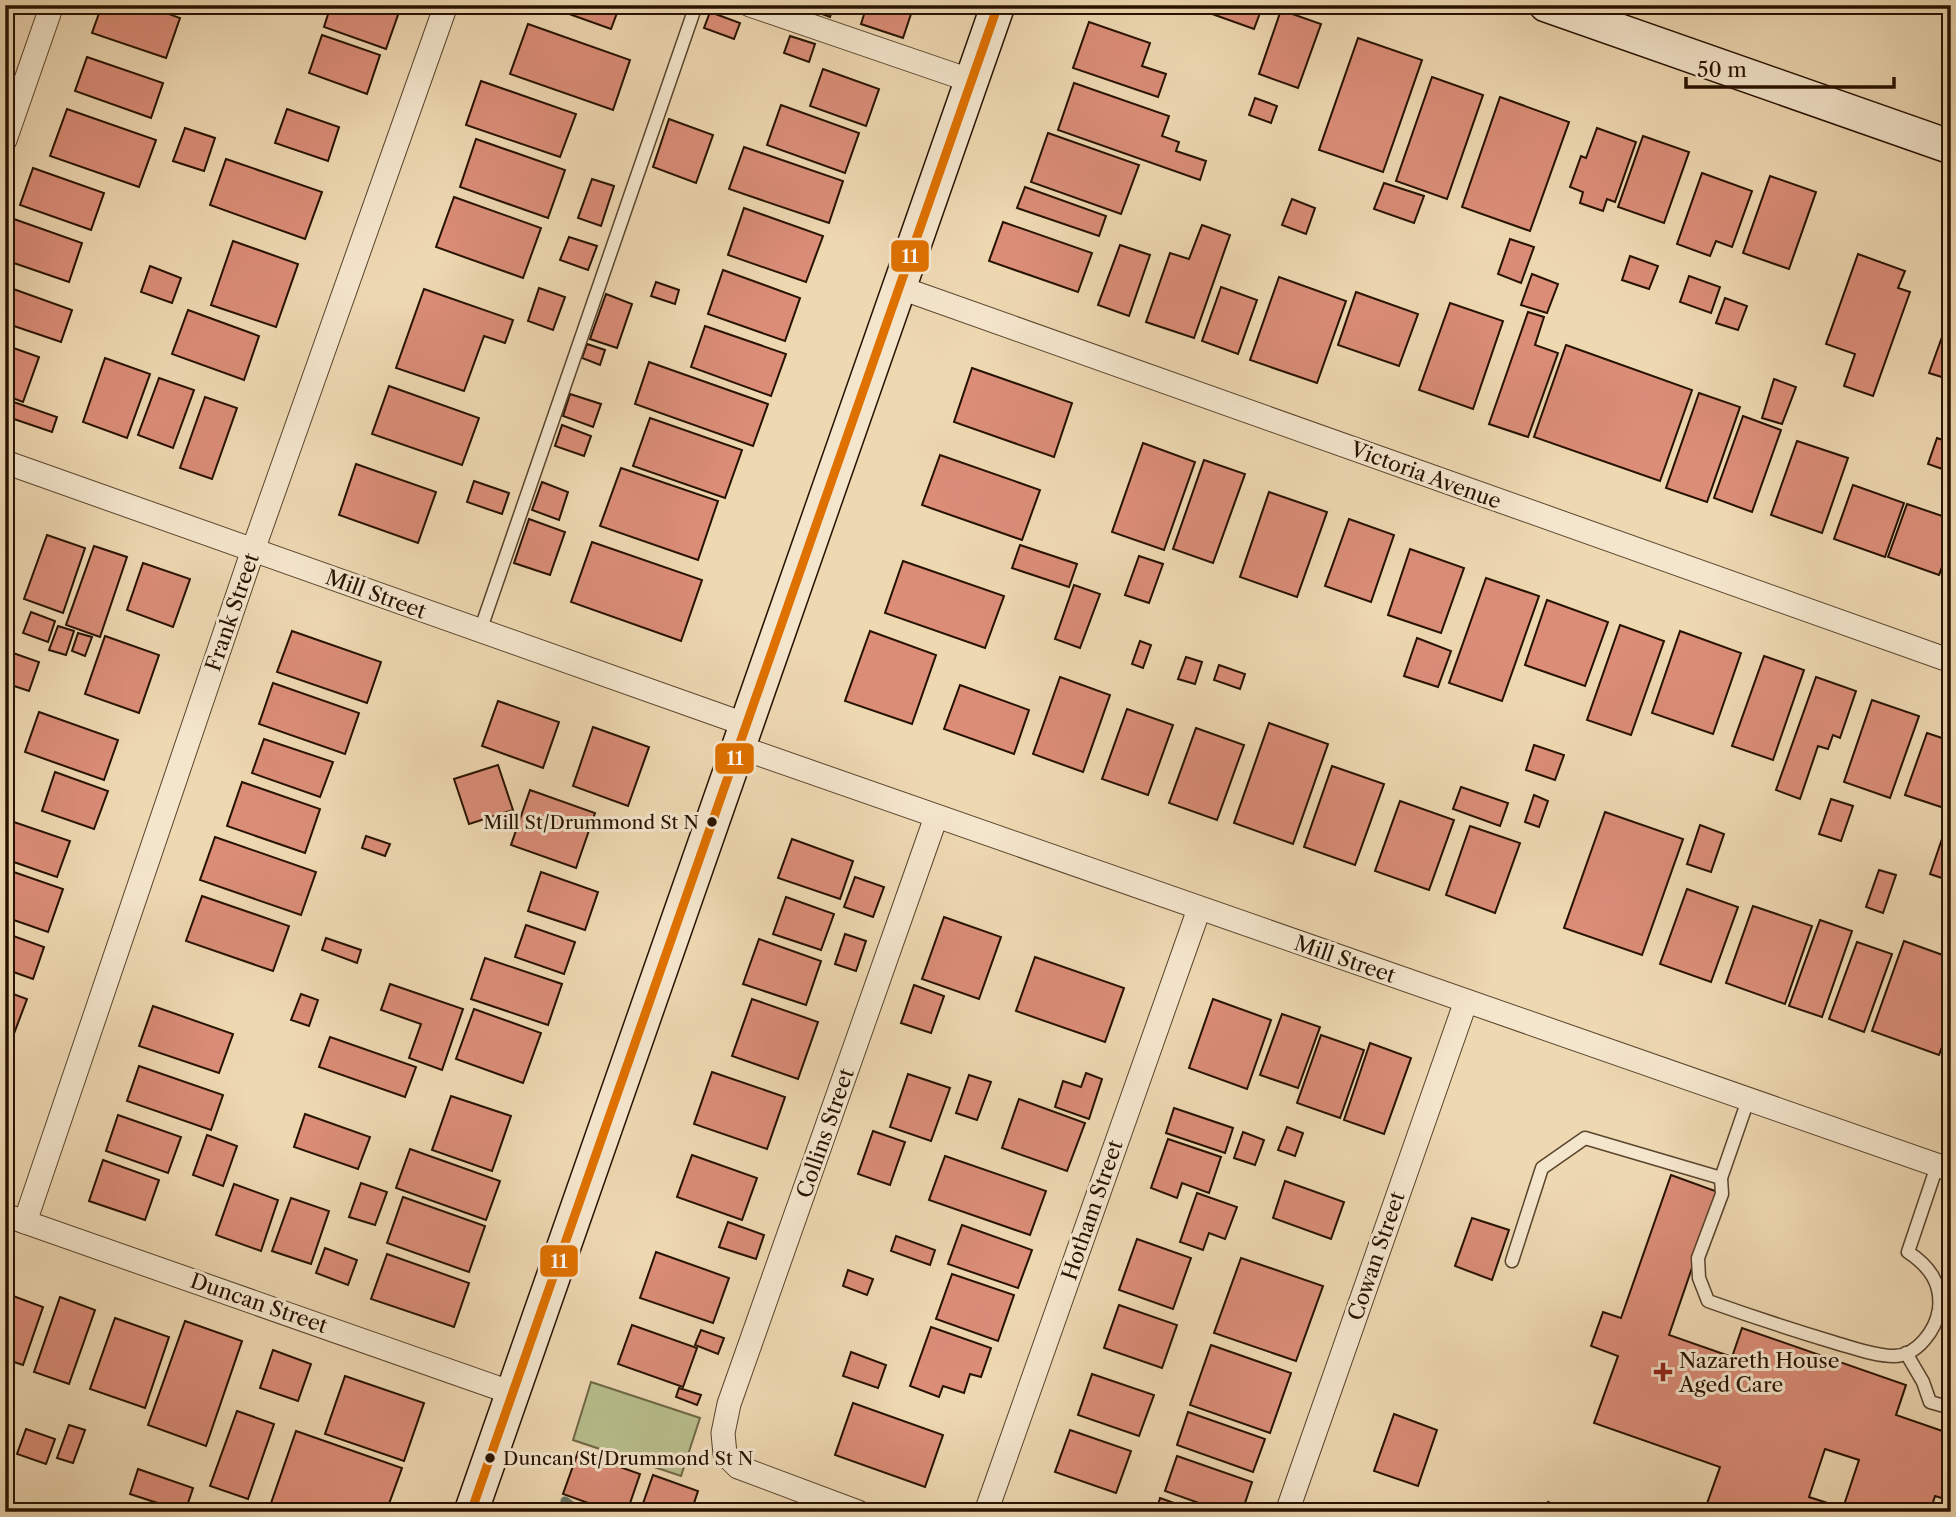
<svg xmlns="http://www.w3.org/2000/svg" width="1956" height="1517" font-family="'Libre Caslon Text',serif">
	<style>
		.green { fill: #b8bf8d; stroke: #706846; stroke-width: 2 }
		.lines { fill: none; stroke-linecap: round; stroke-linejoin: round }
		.stream { stroke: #6b7668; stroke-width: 9 }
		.building { fill: #db8d78; stroke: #271200; stroke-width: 2; fill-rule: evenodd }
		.lane-casing { stroke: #59442c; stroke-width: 15 }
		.street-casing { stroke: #59442c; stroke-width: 25 }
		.secondary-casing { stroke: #271200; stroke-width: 36 }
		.lane { stroke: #f4e6cd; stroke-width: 12 }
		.street { stroke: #f4e6cd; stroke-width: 23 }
		.secondary { stroke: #f4e6cd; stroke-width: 33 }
		.bus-1-casing { stroke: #f4e6cd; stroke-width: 14 }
		.bus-1 { stroke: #df7100; stroke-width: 9 }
		.bus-dot { fill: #271200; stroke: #f4e6cd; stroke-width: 2.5 }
		.poi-dot { fill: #8f2418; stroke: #f4e6cd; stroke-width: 2.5 }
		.labels { text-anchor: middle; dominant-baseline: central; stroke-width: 6; stroke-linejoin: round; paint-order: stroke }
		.bus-label { font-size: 19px; fill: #271200; stroke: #f4e6cd; text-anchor: end }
		.street-label { font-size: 21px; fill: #271200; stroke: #f4e6cd }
		.poi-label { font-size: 21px; fill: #271200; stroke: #f4e6cd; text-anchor: start }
		.line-badge { stroke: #f4e6cd; stroke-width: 2.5 }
		.badge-label { font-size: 19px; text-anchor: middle; font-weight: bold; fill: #fff }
	</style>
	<rect width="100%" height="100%" fill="#eed8b2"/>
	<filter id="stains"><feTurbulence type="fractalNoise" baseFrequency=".00286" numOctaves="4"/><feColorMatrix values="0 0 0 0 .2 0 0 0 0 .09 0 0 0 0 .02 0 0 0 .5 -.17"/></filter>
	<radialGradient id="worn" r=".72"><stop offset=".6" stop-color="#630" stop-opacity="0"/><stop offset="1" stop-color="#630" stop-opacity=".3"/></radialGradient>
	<!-- green -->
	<polygon class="green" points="591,1382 700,1418 681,1476 573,1440"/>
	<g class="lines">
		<!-- stream -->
		<polyline class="stream" points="565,1501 580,1512"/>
	</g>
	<!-- building -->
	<g class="building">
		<polygon points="102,5 144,5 180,18 166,58 92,33"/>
		<polygon points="331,5 380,5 399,12 386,49 324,27"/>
		<polygon points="544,5 620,5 611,29"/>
		<polygon points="798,5 834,5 830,17"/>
		<polygon points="867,5 914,5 903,38 861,24"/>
		<polygon points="1187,5 1263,5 1254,29"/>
		<polygon points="1281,10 1321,24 1298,88 1259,74"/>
		<polygon points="710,12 740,23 734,39 704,28"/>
		<polygon points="1089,22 1150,43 1142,66 1166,74 1158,97 1073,68"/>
		<polygon points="528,24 630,60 613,110 510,74"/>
		<polygon points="322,35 380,55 367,94 309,73"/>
		<polygon points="790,36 815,44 809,62 784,53"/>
		<polygon points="1358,38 1422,60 1383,172 1319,150"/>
		<polygon points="87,57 163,83 151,118 75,91"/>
		<polygon points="823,69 879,89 866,126 810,106"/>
		<polygon points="1432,77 1483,95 1447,199 1396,181"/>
		<polygon points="481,81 576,114 560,157 466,125"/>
		<polygon points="1074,83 1169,116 1162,136 1179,142 1176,151 1206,161 1200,180 1058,130"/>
		<polygon points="1500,97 1569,122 1530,231 1462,207"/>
		<polygon points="1255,98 1277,106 1271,123 1249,115"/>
		<polygon points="781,105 859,133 845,173 767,145"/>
		<polygon points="67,109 156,140 139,187 50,156"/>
		<polygon points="287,109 339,127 328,161 275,143"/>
		<polygon points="669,119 713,135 696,183 653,167"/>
		<polygon points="185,128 215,138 204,171 173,161"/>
		<polygon points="1597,128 1636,142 1615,202 1607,199 1603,211 1580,203 1583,192 1570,187 1581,156 1586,158"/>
		<polygon points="1048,133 1139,165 1121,214 1031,182"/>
		<polygon points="1643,136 1689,152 1664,223 1618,207"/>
		<polygon points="476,139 565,170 548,218 460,187"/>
		<polygon points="744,147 843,181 829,223 729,189"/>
		<polygon points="226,159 322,192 305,239 210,205"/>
		<polygon points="33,168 104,193 91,230 20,205"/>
		<polygon points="1702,173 1752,191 1732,247 1716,241 1710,256 1677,244"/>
		<polygon points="1770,176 1816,192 1789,269 1743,253"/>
		<polygon points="592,179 614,186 601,226 578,218"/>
		<polygon points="1384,183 1424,196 1414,223 1374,209"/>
		<polygon points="1025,187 1106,216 1099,236 1017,208"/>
		<polygon points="454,197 541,228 523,278 436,247"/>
		<polygon points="1292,199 1315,208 1306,234 1282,225"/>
		<polygon points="744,208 823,236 806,282 728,255"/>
		<polygon points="11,218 82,243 69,282 5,260 5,235"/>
		<polygon points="1003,222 1092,253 1078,292 989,261"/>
		<polygon points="1202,225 1230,235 1194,338 1146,322 1170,253 1189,259"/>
		<polygon points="569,237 597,246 588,270 560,260"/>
		<polygon points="1510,239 1534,247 1521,283 1498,274"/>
		<polygon points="233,241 298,264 276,327 211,305"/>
		<polygon points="1120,245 1150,255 1129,316 1098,305"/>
		<polygon points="1858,254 1905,271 1898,288 1910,292 1873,396 1844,386 1855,354 1826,344"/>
		<polygon points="1630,256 1658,266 1649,289 1622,280"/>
		<polygon points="150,266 181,278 172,303 141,292"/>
		<polygon points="723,270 800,298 785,341 708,314"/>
		<polygon points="1532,274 1558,284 1547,313 1521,305"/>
		<polygon points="1689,276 1720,287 1711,313 1680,302"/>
		<polygon points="1279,277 1346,301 1317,383 1250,360"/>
		<polygon points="656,282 679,290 675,304 651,296"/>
		<polygon points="5,286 72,310 61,342 5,323"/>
		<polygon points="1221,287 1257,300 1238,354 1202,341"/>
		<polygon points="539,288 565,297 553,330 528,321"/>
		<polygon points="424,289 513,320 505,343 484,336 464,391 396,368"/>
		<polygon points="1356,292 1418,314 1399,366 1338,345"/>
		<polygon points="606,294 632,304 617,348 590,339"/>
		<polygon points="1725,298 1747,306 1738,330 1716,323"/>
		<polygon points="1450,303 1503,321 1473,409 1419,390"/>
		<polygon points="188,310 259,336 244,380 172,354"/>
		<polygon points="1528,312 1544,317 1535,345 1558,353 1528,437 1489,424"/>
		<polygon points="1951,312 1951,380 1929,373"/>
		<polygon points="705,326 786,354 771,396 691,367"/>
		<polygon points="587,344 605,350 600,365 582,358"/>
		<polygon points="5,345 39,357 23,402 5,395"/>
		<polygon points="1566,345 1692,390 1660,481 1534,437"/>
		<polygon points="105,358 150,374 127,438 83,422"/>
		<polygon points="649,362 768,404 753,446 635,404"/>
		<polygon points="972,368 1072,403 1054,457 954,422"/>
		<polygon points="159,378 194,390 173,448 138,435"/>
		<polygon points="1774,379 1796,387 1782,424 1762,418"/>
		<polygon points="389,386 479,418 462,465 372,434"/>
		<polygon points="1699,393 1740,407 1707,502 1666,488"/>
		<polygon points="570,394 601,404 593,427 563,416"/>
		<polygon points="205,397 237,408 212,479 180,468"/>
		<polygon points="5,399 57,417 52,432 5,416"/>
		<polygon points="1743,416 1781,430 1752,512 1714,498"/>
		<polygon points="650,418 742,450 725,498 633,466"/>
		<polygon points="562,425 591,436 584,456 555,446"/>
		<polygon points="1937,438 1951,443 1951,472 1928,464"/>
		<polygon points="1797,441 1848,458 1822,533 1771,515"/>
		<polygon points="1143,443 1195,462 1164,550 1112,532"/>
		<polygon points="940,455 1040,490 1022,540 922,505"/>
		<polygon points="1204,460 1245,474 1213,563 1173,549"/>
		<polygon points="356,464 436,492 418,543 339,515"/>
		<polygon points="621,468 718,501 698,560 600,526"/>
		<polygon points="474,481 509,493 502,514 467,502"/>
		<polygon points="542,482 568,492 559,520 532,510"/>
		<polygon points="1853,485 1904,503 1885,557 1834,539"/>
		<polygon points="1269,492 1327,512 1297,597 1240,577"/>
		<polygon points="1907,504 1951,519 1951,543 1939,575 1888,557"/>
		<polygon points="529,519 565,532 550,575 514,563"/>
		<polygon points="1349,519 1394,535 1371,602 1325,586"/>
		<polygon points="47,535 85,548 63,613 24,599"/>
		<polygon points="592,542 702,580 681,641 571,602"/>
		<polygon points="1020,545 1077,564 1069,587 1012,568"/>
		<polygon points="94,546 127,557 100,637 66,625"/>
		<polygon points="1410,549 1464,568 1441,633 1388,615"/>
		<polygon points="1139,556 1163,564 1149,603 1125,595"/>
		<polygon points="903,561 1004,596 985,648 885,613"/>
		<polygon points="143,563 190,579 173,627 127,610"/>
		<polygon points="1486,578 1539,596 1502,701 1449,683"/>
		<polygon points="1074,585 1100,594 1080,648 1055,639"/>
		<polygon points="1547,600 1608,622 1585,686 1525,665"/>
		<polygon points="31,612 55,621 48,642 23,633"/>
		<polygon points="1620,625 1664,641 1631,735 1587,720"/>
		<polygon points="58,626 74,631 66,655 49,650"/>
		<polygon points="292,631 381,662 367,703 277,672"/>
		<polygon points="870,631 936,655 912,724 845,701"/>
		<polygon points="1680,631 1741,653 1713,734 1652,713"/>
		<polygon points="78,633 92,637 85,656 72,651"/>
		<polygon points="105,636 159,655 139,713 85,694"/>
		<polygon points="1417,638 1451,651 1438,687 1404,676"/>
		<polygon points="1140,641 1151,645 1143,668 1132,664"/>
		<polygon points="13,653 39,662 29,691 5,683 5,676"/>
		<polygon points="1764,656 1804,670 1773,760 1732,746"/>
		<polygon points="1186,657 1202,662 1195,684 1178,679"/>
		<polygon points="1219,665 1245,674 1240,689 1214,680"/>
		<polygon points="1060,677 1110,695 1083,772 1033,754"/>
		<polygon points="1816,677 1856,691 1840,738 1833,735 1828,749 1818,746 1800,799 1776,790"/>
		<polygon points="273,683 359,713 345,754 259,724"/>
		<polygon points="960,685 1029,710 1014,754 944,729"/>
		<polygon points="1872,700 1919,716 1890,798 1844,782"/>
		<polygon points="498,701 559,722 543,768 482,746"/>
		<polygon points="1127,709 1173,725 1148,795 1102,779"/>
		<polygon points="39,712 118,740 104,780 25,752"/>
		<polygon points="1269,723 1328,744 1293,844 1234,823"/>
		<polygon points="593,727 649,747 628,806 573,786"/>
		<polygon points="1196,728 1244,745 1217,820 1169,803"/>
		<polygon points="1927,733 1951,741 1951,799 1947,809 1905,795"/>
		<polygon points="264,739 333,762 320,797 252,773"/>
		<polygon points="1534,745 1564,755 1555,780 1526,770"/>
		<polygon points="498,765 513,810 469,824 454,779"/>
		<polygon points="1332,766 1384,784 1355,865 1304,847"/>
		<polygon points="55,772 108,791 94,829 42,811"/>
		<polygon points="242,782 320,809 305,853 227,826"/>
		<polygon points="1461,787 1508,803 1500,826 1453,809"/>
		<polygon points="530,790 595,813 576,868 511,845"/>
		<polygon points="1534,795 1548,801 1539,827 1525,822"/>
		<polygon points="1831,799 1853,806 1841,841 1819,834"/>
		<polygon points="1400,801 1454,820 1429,890 1375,871"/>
		<polygon points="1605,812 1683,839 1642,955 1564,928"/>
		<polygon points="5,819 70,841 57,877 5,859"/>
		<polygon points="1700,825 1724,834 1711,872 1687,864"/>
		<polygon points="1470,826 1520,843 1495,913 1446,895"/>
		<polygon points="1944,833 1951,836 1951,881 1930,874"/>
		<polygon points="366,836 390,844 385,856 362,848"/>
		<polygon points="215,837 316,872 301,915 200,880"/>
		<polygon points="792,839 853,861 840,899 778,878"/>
		<polygon points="5,869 63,889 48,932 5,917"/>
		<polygon points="1879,870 1896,875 1883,913 1866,907"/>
		<polygon points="541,872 598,892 585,930 528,911"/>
		<polygon points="855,877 884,887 873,917 844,907"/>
		<polygon points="1687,889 1738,907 1711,982 1660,964"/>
		<polygon points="202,896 289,926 273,971 186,941"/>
		<polygon points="786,897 834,914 821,950 773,934"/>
		<polygon points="1753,906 1812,926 1785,1004 1726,983"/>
		<polygon points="944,917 1001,937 979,999 922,979"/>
		<polygon points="1820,920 1852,931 1822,1017 1789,1006"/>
		<polygon points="526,925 575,942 564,974 515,957"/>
		<polygon points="5,933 44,947 33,979 5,969"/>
		<polygon points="845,934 866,941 856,971 835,964"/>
		<polygon points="326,938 361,950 357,963 322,950"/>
		<polygon points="759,939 821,961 806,1005 743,984"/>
		<polygon points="1904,941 1951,958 1951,1023 1939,1055 1872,1031"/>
		<polygon points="1857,942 1892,954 1864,1032 1829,1019"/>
		<polygon points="1035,957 1124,988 1105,1042 1016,1011"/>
		<polygon points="485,958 562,984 548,1025 471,999"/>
		<polygon points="390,984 463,1009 442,1070 409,1058 421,1024 381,1010"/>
		<polygon points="914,985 944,996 931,1033 901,1023"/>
		<polygon points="5,991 27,999 12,1039 5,1036"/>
		<polygon points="301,994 318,1000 309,1026 291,1020"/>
		<polygon points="752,999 818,1022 798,1079 732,1056"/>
		<polygon points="1213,999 1271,1020 1247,1089 1189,1068"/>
		<polygon points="153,1006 233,1034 219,1073 139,1046"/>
		<polygon points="474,1009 541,1033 523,1083 456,1059"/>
		<polygon points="1282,1014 1320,1027 1298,1088 1260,1075"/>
		<polygon points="1321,1035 1364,1050 1340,1118 1297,1103"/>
		<polygon points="330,1037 416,1067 405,1097 319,1067"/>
		<polygon points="1370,1043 1411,1058 1384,1134 1344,1120"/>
		<polygon points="139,1066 223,1095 211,1130 127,1101"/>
		<polygon points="712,1072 785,1097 767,1149 694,1124"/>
		<polygon points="1086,1073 1102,1079 1089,1119 1055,1107 1063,1081 1081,1087"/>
		<polygon points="908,1074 950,1088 931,1141 890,1127"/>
		<polygon points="969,1075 991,1082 977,1120 956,1113"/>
		<polygon points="451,1096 511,1116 492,1171 432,1150"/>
		<polygon points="1019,1099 1085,1123 1067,1171 1002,1148"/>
		<polygon points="1174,1108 1233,1128 1225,1153 1166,1133"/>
		<polygon points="305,1114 370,1137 358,1169 294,1147"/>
		<polygon points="118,1115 181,1137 168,1173 106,1151"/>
		<polygon points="1287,1127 1303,1133 1295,1156 1278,1150"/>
		<polygon points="873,1131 905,1142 890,1185 858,1174"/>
		<polygon points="1243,1132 1264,1140 1255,1165 1234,1158"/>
		<polygon points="207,1135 237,1146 223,1186 193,1175"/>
		<polygon points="1168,1139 1221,1157 1209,1193 1182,1183 1177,1198 1151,1188"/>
		<polygon points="410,1149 500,1181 486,1220 396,1188"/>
		<polygon points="692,1155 757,1178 742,1220 677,1197"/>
		<polygon points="945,1156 1046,1191 1030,1235 929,1200"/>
		<polygon points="103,1160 159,1180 145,1220 89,1201"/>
		<path d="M1671,1175L1718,1192L1669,1335L1732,1357L1742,1328L1906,1385L1896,1415L1951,1434V1501L1935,1496L1930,1512H1704L1720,1467L1594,1423L1618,1356L1591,1346L1603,1312L1621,1318ZM1825,1449L1859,1460L1843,1508L1809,1497Z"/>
		<polygon points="1285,1181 1344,1202 1331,1239 1273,1218"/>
		<polygon points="361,1183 387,1192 375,1225 349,1217"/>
		<polygon points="234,1184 278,1200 261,1251 216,1235"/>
		<polygon points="1197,1193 1237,1207 1225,1239 1209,1233 1203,1250 1180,1242"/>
		<polygon points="403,1197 485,1226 469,1272 387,1243"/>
		<polygon points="291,1198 329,1211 311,1264 272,1251"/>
		<polygon points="1472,1218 1509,1230 1492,1280 1455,1266"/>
		<polygon points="728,1222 764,1235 756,1259 719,1247"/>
		<polygon points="962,1225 1032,1250 1018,1288 948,1264"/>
		<polygon points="896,1236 935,1250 930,1265 891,1251"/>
		<polygon points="1137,1239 1191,1258 1173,1309 1119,1290"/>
		<polygon points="325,1248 357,1260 348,1285 316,1273"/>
		<polygon points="656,1252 729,1278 713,1323 640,1298"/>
		<polygon points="387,1254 469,1283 454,1327 371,1299"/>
		<polygon points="1241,1258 1323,1286 1296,1361 1214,1333"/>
		<polygon points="848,1270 873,1279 867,1295 843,1286"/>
		<polygon points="952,1274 1014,1295 998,1341 936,1319"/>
		<polygon points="5,1293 43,1307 23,1365 5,1359"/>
		<polygon points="60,1297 95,1310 69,1384 34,1372"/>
		<polygon points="1119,1305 1177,1325 1162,1368 1104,1348"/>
		<polygon points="115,1318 169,1337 145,1408 90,1389"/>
		<polygon points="185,1321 242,1341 206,1446 148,1425"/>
		<polygon points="632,1325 697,1348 683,1387 618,1364"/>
		<polygon points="931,1327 991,1348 981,1377 970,1374 964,1393 943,1386 939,1397 910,1386"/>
		<polygon points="701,1330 724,1338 718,1354 695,1345"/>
		<polygon points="1211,1345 1291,1373 1270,1433 1190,1405"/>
		<polygon points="273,1350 311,1364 298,1401 260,1388"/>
		<polygon points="851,1352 886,1365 878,1388 843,1376"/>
		<polygon points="1092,1374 1154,1395 1139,1436 1078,1415"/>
		<polygon points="345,1376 424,1403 404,1461 325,1434"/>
		<polygon points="679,1388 701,1395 697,1405 676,1397"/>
		<polygon points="853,1403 943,1435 925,1487 835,1455"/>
		<polygon points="237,1411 274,1424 248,1499 210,1486"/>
		<polygon points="1188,1412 1265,1439 1253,1472 1177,1445"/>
		<polygon points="1394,1414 1437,1430 1418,1486 1374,1471"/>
		<polygon points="69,1425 85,1430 73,1463 57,1458"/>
		<polygon points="26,1429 55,1439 46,1464 17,1454"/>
		<polygon points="1070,1430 1131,1451 1116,1493 1055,1472"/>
		<polygon points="296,1431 402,1468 386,1512 276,1512 269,1509"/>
		<polygon points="578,1452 640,1474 627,1512 613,1512 563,1494"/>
		<polygon points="1177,1456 1252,1482 1242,1512 1224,1512 1165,1491"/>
		<polygon points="138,1469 193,1488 185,1512 130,1494"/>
		<polygon points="653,1475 698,1491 691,1512 640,1512"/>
		<polygon points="1160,1498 1199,1512 1156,1512"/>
		<polygon points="1548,1502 1569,1512 1544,1512"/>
	</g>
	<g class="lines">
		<!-- lane casing -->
		<g class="lane-casing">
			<g id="lane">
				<polyline points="480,631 696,5"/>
				<path d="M1748,1100L1721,1178L1722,1194L1698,1258L1699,1278L1708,1301C1750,1316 1793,1330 1836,1343C1854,1348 1875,1356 1894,1356C1917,1356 1936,1330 1939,1309C1942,1283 1929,1266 1908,1252L1937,1166"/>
				<polyline points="1512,1261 1542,1168 1585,1138 1721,1178"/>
				<polyline points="1906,1353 1923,1382 1930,1402 1951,1408"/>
				<polyline points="5,1511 8,1512"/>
			</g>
		</g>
		<!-- street casing -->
		<g class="street-casing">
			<g id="street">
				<polyline points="750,5 972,81"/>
				<polyline points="5,140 52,5"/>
				<polyline points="901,288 1951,661"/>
				<polyline points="5,462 747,725"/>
				<polyline points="739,747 1951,1170"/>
				<polyline points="5,1215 512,1393"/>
				<polyline points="25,1222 253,550 446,5"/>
				<polyline points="858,1512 738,1467 725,1454 723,1433 729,1404 936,817"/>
				<polyline points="986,1512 1199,909"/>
				<polyline points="1287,1512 1466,1001"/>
			</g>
		</g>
		<!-- secondary casing -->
		<g class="secondary-casing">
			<g id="secondary">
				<polyline points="1546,5 1951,147"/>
				<polyline points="471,1512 998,5"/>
			</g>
		</g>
		<!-- lane -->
		<use href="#lane" class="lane"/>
		<!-- street -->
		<use href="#street" class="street"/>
		<!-- secondary -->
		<use href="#secondary" class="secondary"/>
		<!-- bus-1 casing -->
		<g class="bus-1-casing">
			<polyline id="bus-1" points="471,1512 998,5"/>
		</g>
		<!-- bus-1 -->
		<use href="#bus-1" class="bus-1"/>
	</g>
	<!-- markers -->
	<g class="bus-dot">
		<circle cx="712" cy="822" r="6"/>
		<circle cx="490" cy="1458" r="6"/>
	</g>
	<path class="poi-dot" d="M1659.5 1361.5h7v7h7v7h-7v7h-7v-7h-7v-7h7z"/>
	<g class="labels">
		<!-- bus labels -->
		<g class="bus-label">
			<text x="699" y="822">Mill St/Drummond St N</text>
			<text x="503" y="1458" text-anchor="start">Duncan St/Drummond St N</text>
		</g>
		<!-- street labels -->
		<g class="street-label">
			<text transform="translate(1426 475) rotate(20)">Victoria Avenue</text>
			<text transform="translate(376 594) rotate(20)">Mill Street</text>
			<text transform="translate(232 612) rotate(-71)">Frank Street</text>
			<text transform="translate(1345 959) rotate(19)">Mill Street</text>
			<text transform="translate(825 1133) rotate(-71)">Collins Street</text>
			<text transform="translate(1092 1210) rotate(-71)">Hotham Street</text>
			<text transform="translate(1376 1256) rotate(-71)">Cowan Street</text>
			<text transform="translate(259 1303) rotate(19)">Duncan Street</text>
		</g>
		<!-- poi labels -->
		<g class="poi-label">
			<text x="1679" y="1360">Nazareth House<tspan x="1679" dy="24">Aged Care</tspan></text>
		</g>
	</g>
	<g class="line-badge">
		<rect x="890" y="239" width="40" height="34" rx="7" fill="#df7100"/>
		<rect x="714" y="742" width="41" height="33" rx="7" fill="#df7100"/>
		<rect x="539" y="1244" width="40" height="34" rx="7" fill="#df7100"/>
	</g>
	<g class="badge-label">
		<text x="910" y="263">11</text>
		<text x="735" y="765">11</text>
		<text x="559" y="1268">11</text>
	</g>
	<!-- margin -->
	<rect width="1956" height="1517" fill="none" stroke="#eed8b2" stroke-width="28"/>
	<rect x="7" y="7" width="1942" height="1503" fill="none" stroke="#271200" stroke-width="3.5"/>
	<rect x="14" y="14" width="1928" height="1489" fill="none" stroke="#271200" stroke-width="2"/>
	<!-- scale -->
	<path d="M1686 77v10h208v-10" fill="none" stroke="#271200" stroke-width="3.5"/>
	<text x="1697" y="77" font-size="21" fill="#271200" stroke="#f4e6cd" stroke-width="5" paint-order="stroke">50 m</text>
	<rect width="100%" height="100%" filter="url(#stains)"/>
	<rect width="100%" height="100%" fill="url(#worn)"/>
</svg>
